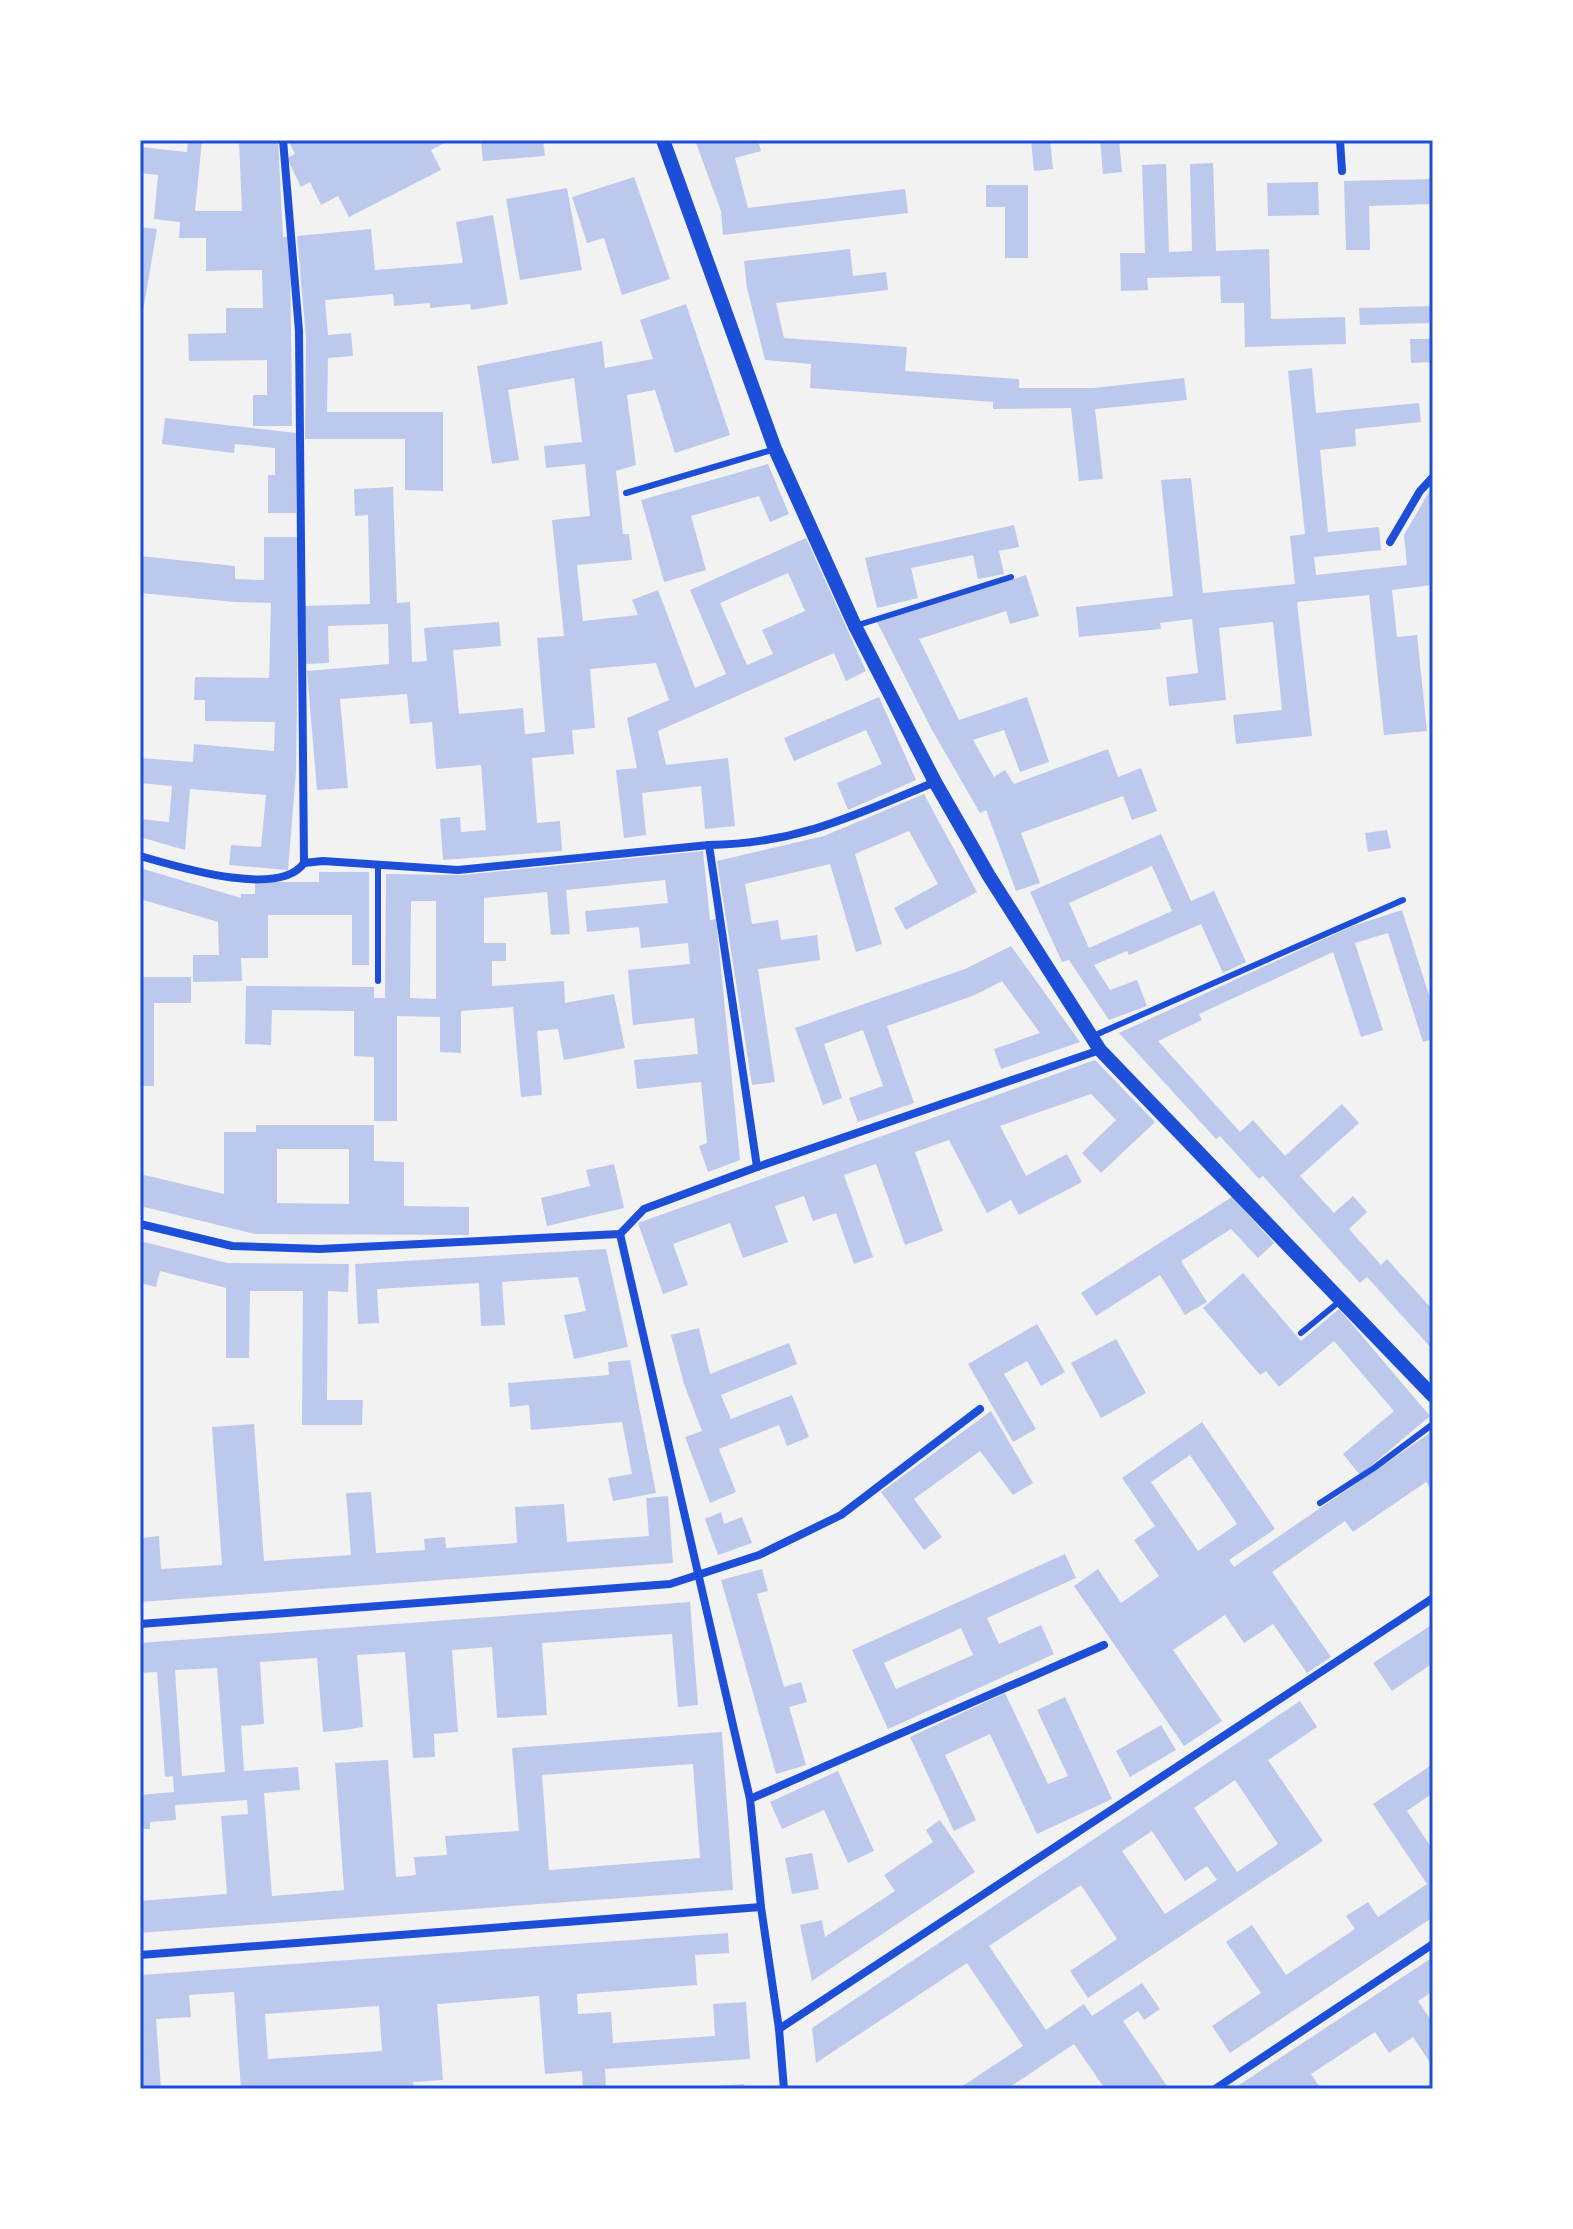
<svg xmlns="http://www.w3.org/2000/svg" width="1573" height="2229" font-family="Commissioner,sans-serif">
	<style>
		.building { fill: #bdc9ec; fill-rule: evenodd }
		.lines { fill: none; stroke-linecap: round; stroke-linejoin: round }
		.service { stroke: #1d4ed8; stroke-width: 6 }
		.minor { stroke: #1d4ed8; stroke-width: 8 }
		.tertiary { stroke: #1d4ed8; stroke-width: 14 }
		.neatline { fill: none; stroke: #1d4ed8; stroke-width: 3 }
	</style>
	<rect width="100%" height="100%" fill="#f2f2f2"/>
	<!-- building -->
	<g class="building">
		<polygon points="188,140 202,140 195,211 242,211 239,141 278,140 283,237 290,237 292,426 253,426 253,395 267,395 267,360 189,361 188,334 226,333 226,308 263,308 262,270 206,271 206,238 179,238 180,222 154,219 158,175 140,173 140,147 187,152"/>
		<polygon points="288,140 443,140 444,143 431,150 441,170 349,217 338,196 321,205 310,182 301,187 287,158 295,154"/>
		<polygon points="481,140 543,140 545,156 483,161"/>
		<polygon points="695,140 758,140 761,151 735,158 748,208 905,189 908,213 723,235 721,211"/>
		<polygon points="1031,140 1050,140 1053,169 1034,171"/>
		<polygon points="1100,140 1119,140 1122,172 1103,174"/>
		<polygon points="1213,163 1216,251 1269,249 1271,319 1345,317 1346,344 1245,347 1244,303 1221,303 1220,276 1147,278 1148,290 1121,291 1120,253 1145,253 1142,165 1166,164 1169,252 1192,251 1190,164"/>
		<polygon points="634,177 670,279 622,295 604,238 587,243 572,197"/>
		<polygon points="1433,179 1433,204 1369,206 1370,250 1346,250 1344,181"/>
		<polygon points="1318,182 1319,215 1268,216 1267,183"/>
		<polygon points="986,185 1028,185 1028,258 1005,258 1005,207 986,207"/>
		<polygon points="567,188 582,270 520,280 506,199"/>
		<polygon points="493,215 508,304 471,310 470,304 430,308 430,303 394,306 393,294 325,300 328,335 351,333 353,356 328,358 327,412 443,412 443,491 405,490 405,439 305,439 306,338 297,236 371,229 375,270 463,263 456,222"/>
		<polygon points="140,227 157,229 143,311 140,311"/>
		<polygon points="850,249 853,276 886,272 888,290 776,303 784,338 907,347 905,371 1019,379 1019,388 1093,388 1184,378 1187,400 1095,409 1103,479 1079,481 1071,408 993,409 993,402 810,388 811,364 765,360 747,288 744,261"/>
		<path d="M686,304L730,435L675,453L655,390L627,395L636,465L616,471L623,534H629L632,560L577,565L583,621L638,615L632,600L658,590L695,688L726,674L690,590L806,538L866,671L846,681L834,653L658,731L666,765L728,758L735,826L705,829L701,786L642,793L646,835L624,838L616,770L637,768L627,718L669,700L656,663L590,669L595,728L572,730L574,754L532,758L537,823L560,821L562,851L443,860L440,819L460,817L461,832L486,830L481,765L436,769L432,722L410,724L407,694L340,699L348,788L317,790L307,671L389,664L388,624L328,626L329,663L305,664L303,606L370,604L368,515L355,516L354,489L393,487L397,603L410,602L412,662L427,661L424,628L499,622L501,646L453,650L459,714L523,708L525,734L545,732L537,638L564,636L552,520L590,516L585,464L546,468L544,446L582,442L574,378L508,390L519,460L492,464L477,366L602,341L605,368L653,359L640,320ZM788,573L805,611L762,630L773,654L747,665L720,603Z"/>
		<polygon points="1433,306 1433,323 1360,325 1359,308"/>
		<polygon points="1410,339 1433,339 1433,362 1411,363"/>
		<polygon points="1312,368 1316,413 1419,403 1421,422 1355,429 1356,446 1320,450 1328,532 1379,527 1381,550 1314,557 1316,575 1407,565 1404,535 1433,485 1433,585 1392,590 1397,637 1417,635 1427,731 1384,735 1369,595 1297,602 1312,736 1236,744 1233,715 1282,710 1273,622 1219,628 1226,700 1169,706 1166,677 1198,673 1192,619 1160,623 1161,629 1079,637 1076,607 1173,596 1161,480 1191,478 1203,593 1295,584 1290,536 1305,534 1288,371"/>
		<polygon points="165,418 296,433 296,513 268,513 268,475 275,475 275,448 235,444 234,453 162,444"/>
		<polygon points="768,464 789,514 770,522 759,496 691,516 706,570 664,582 641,500"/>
		<polygon points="1014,525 1019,547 999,551 1004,574 978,579 973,555 911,568 918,598 877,608 865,558"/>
		<polygon points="264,537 299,537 296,772 288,870 229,865 231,845 261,847 266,795 190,789 185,850 140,837 140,819 169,822 172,786 140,783 140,758 193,762 194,744 274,751 275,722 205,721 205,700 194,700 195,677 269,678 271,603 235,602 140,593 140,556 235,566 235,579 264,580"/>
		<polygon points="1026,575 1039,616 1010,624 1006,611 919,639 959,720 1027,697 1049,762 1020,772 1004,730 973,740 994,777 1005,770 1014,784 1108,749 1118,777 1141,768 1157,811 1132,820 1123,796 1021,833 1040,883 1016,891 986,810 980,813 932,730 877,622"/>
		<polygon points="879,697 916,780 848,810 837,783 882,764 866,730 794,761 784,738"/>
		<polygon points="924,794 977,892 906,930 894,908 938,884 909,831 855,854 882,944 856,952 830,864 745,884 752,924 778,920 781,940 817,935 820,960 758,969 775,1082 752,1085 717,861 824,836"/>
		<polygon points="1387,830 1391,848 1368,852 1365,833"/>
		<path d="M1161,834L1191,901L1214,891L1246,962L1223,973L1201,924L1129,955L1127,951L1094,965L1110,990L1137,980L1147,1006L1109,1020L1069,960L1062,962L1030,892ZM1152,866L1172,911L1089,948L1069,903Z"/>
		<path d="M703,851L710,920L716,919L740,1160L708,1172L699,1146L707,1143L701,1082L637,1089L634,1060L698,1054L694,1018L633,1025L628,970L690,964L688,943L641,948L639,927L587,932L585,911L668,903L665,880L566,890L570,934L551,935L547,892L484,898V943H506V961H492V986L564,981L565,1003L614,994L625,1048L564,1060L558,1029L537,1031L542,1095L521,1097L513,1007L461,1011V1053L440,1052V1017L397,1016V1121H374V1057L354,1056V1011L272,1010L271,1045L245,1044L246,986L374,987V998H385L386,874L462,875ZM411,901H436V999L410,998Z"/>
		<polygon points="140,868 241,898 241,894 255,894 255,882 319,882 319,872 369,872 369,965 352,965 352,915 268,915 268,958 241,958 242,981 193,982 193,955 219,955 218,922 140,899"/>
		<polygon points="1402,910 1433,1008 1433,1039 1423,1042 1388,933 1355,943 1383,1030 1361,1037 1333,952 1199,1014 1202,1020 1158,1041 1240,1132 1253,1120 1285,1156 1342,1104 1359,1123 1300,1176 1334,1213 1353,1196 1367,1212 1349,1229 1381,1265 1387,1259 1430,1307 1433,1305 1433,1350 1367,1277 1360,1283 1263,1176 1259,1179 1220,1136 1216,1139 1119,1033 1350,927"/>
		<polygon points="1011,946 1080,1042 1001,1069 994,1049 1040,1033 1002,981 975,995 887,1026 914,1103 858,1122 849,1098 883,1086 863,1030 824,1044 842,1098 823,1105 795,1028 965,969"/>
		<polygon points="140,977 191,977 191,1003 154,1003 154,1086 140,1086"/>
		<polygon points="1095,1060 1155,1122 1101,1173 1082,1153 1116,1120 1091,1094 1000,1126 1026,1176 1067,1154 1082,1182 1019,1215 1011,1200 987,1213 949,1140 915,1152 943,1231 905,1245 876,1164 844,1175 873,1257 854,1264 836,1213 813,1221 804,1196 775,1206 788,1242 743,1258 730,1223 673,1244 688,1285 663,1294 638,1223"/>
		<path d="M256,1125H374V1161L404,1162V1206L469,1207V1235L255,1234L140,1206V1174L224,1194V1132H256ZM277,1149H349V1204L277,1203Z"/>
		<polygon points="614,1164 624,1208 547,1226 541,1198 590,1186 586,1170"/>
		<polygon points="1232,1197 1274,1243 1258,1258 1231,1229 1181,1261 1207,1302 1185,1315 1160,1275 1096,1316 1081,1293"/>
		<polygon points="140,1241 227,1263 349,1264 348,1292 328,1291 327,1400 363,1400 362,1425 302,1425 303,1291 250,1291 249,1358 226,1358 226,1288 160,1271 156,1287 140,1283"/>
		<polygon points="606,1249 628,1347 574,1359 564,1315 586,1311 578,1277 502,1282 505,1325 481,1326 479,1283 377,1289 379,1323 358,1324 355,1264"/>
		<polygon points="1243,1273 1301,1341 1339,1309 1430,1416 1360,1475 1343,1454 1394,1411 1334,1341 1279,1387 1266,1371 1260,1375 1203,1308"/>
		<polygon points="1037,1324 1065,1372 1041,1386 1027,1361 1004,1374 1036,1429 1013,1442 968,1364"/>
		<polygon points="699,1328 710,1374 789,1343 797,1364 721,1395 731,1419 792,1395 809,1437 787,1446 779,1425 719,1449 736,1492 710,1503 685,1437 702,1431 684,1384 671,1335"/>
		<polygon points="1116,1339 1146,1393 1101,1418 1071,1363"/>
		<polygon points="630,1360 656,1493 613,1501 608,1478 632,1474 622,1422 531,1430 529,1405 510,1407 508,1383 609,1375 608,1362"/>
		<polygon points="991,1411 1033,1483 1013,1495 980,1451 914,1499 942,1537 924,1550 881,1492"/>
		<path d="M1202,1422L1275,1529L1229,1560L1234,1567L1433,1431V1492L1426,1482L1353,1532L1345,1521L1272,1572L1331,1657L1307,1673L1273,1624L1244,1643L1225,1615L1173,1650L1222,1721L1184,1746L1074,1586L1098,1569L1121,1603L1159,1576L1134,1540L1155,1526L1122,1478ZM1190,1455L1237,1524L1198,1551L1151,1482Z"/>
		<polygon points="254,1424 264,1561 351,1555 346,1493 371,1492 376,1553 425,1550 424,1539 445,1537 446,1548 517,1543 515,1507 564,1504 567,1542 649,1536 646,1498 668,1496 673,1563 140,1602 142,1538 159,1536 161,1569 222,1565 212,1427"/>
		<polygon points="721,1512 724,1524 742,1517 752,1543 718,1555 705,1519"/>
		<path d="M1065,1554L1076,1578L987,1618L999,1644L1041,1625L1054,1654L888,1729L852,1650ZM961,1628L973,1655L896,1689L884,1663Z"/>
		<polygon points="762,1569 768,1591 757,1594 784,1687 801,1682 807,1702 789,1707 806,1765 776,1774 721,1580"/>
		<path d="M690,1602L698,1705L678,1707L672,1634L542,1643L547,1715L497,1718L492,1647L452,1650L458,1732L434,1734L435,1757L413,1758L405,1652L357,1655L363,1727L345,1730L323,1732L317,1658L260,1662L264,1724L241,1726L244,1771L298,1767L300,1790L264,1793L272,1896L344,1890L335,1763L388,1760L396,1877L416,1875L414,1857L447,1855L445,1836L519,1831L512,1748L722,1732L733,1890L140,1933V1901L227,1894L221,1816L248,1814L247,1800L175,1805L176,1820L150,1822V1829H140V1795L174,1792L173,1776L165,1777L157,1672L140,1673V1643ZM217,1668L225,1772L182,1776L175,1670ZM693,1764L700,1858L549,1870L542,1775Z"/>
		<polygon points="1433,1624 1433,1663 1392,1691 1373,1663"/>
		<polygon points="1005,1693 1048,1784 1068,1776 1037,1710 1065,1697 1112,1799 1037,1834 990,1734 945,1755 976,1820 954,1831 910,1737"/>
		<path d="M1300,1701L1317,1727L1268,1760L1323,1841L1088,1998L1070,1971L1117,1939L1081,1885L989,1946L1046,2030L1084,2004L1092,2016L1142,1983L1160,2009L1144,2020L1138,2011L1123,2021L1169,2089H1105L1074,2044L1007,2089H958L1023,2046L967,1963L816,2063L812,2028ZM1235,1780L1278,1844L1237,1872L1194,1808ZM1152,1831L1185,1881L1207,1866L1217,1880L1165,1914L1122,1851Z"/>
		<polygon points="1161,1725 1176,1750 1130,1777 1116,1751"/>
		<polygon points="1433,1764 1433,1793 1407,1811 1433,1850 1433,1917 1230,2053 1212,2026 1261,1993 1226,1942 1252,1925 1286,1975 1355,1929 1346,1916 1368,1902 1378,1917 1427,1884 1373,1804"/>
		<polygon points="838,1771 874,1851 848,1863 824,1810 782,1829 770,1802"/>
		<polygon points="940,1820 975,1872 812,1981 800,1925 822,1920 825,1937 895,1891 884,1875 933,1842 926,1830"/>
		<polygon points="812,1853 819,1889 792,1894 785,1858"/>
		<path d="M728,1933L729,1953L695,1955L697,1985L577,1994L578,2014L611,2012L613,2043L715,2036L713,2004L746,2002L750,2059L605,2069L606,2089H583L582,2071L545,2074L539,1996L437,2004L443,2080L413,2082L414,2089H241L234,1992L189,1995L191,2017L156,2019L161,2089H140V1975ZM379,2006L382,2051L268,2059L265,2014Z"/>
		<polygon points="1433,1957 1433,1991 1418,2001 1433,2023 1433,2067 1413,2037 1389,2053 1375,2032 1311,2074 1321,2089 1233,2089"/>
		<polygon points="744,2084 745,2089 718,2089 718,2086"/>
	</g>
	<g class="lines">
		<!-- service -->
		<g class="service">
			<polyline points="626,493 775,449"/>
			<polyline points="855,626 1011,577"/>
			<polyline points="378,864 378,981"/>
			<polyline points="1093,1036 1403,900"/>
			<polyline points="1301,1333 1340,1301"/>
			<polyline points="1320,1503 1374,1468 1433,1424"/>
		</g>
		<!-- minor -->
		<g class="minor">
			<polyline points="283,140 299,331 304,863"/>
			<polyline points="1340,140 1342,171"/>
			<polyline points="1390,542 1420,491 1433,477"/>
			<polyline points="709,845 757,1167"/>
			<path d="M140,856C175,866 279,899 304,863L323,861L458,870L709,845C796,844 856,815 935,782"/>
			<polyline points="140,1224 232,1246 320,1249 620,1234 644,1209 757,1167 1100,1050"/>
			<polyline points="620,1234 750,1799 761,1907 779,2029 784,2089"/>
			<polyline points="140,1624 670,1584 759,1555 841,1515 980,1409"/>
			<polyline points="750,1799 1104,1645"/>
			<polyline points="140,1955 761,1907"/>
			<polyline points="779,2029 1433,1598"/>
			<polyline points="1215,2089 1433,1944"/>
		</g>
		<!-- tertiary -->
		<polyline class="tertiary" points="663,140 775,449 855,626 935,782 989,876 1100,1050 1433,1396"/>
	</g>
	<!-- border -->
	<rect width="1573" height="2229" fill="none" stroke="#ffffff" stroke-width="284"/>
	<rect x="142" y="142" width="1289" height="1945" class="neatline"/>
</svg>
